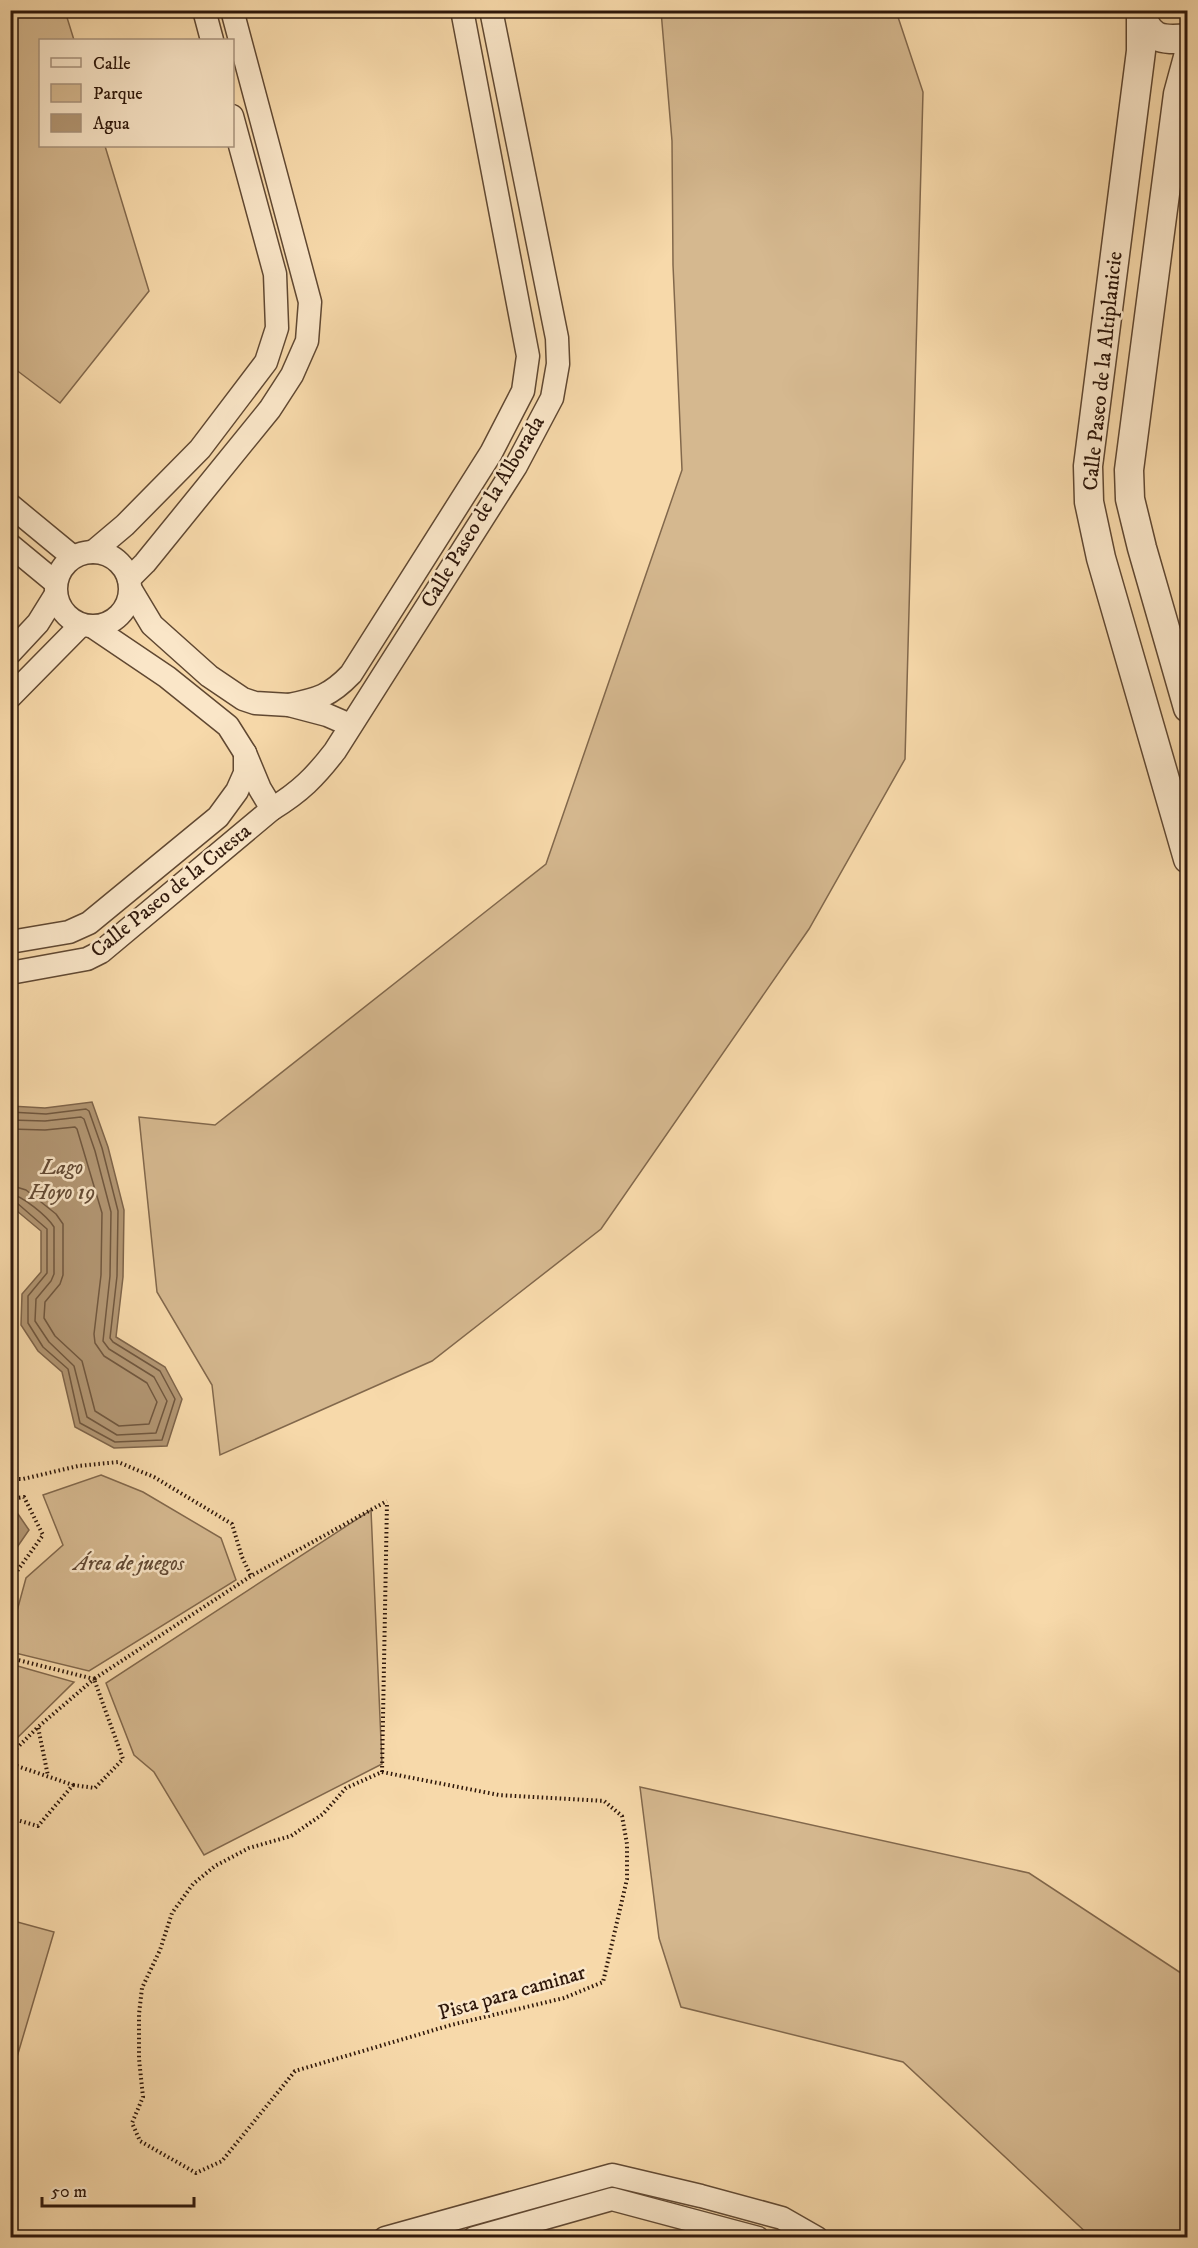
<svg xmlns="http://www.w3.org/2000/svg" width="1198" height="2248" font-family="'IM FELL DW Pica',serif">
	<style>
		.green { fill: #d5b88f; stroke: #82684c; stroke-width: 1.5 }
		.water { fill: #b39774; stroke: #7e644a; stroke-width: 1.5 }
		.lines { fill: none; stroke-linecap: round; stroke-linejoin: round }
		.shore { stroke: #70573f; stroke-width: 1.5 }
		.minor-casing { stroke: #604832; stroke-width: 25 }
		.tertiary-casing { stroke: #604832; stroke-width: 31 }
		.path { stroke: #2e170a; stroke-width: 4; stroke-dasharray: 1.5 3; stroke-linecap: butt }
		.minor { stroke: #fae6c8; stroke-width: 22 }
		.tertiary { stroke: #fae6c8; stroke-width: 28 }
		.labels { text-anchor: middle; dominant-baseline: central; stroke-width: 5; stroke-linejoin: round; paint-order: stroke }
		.street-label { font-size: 21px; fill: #2e170a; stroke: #fae6c8 }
		.park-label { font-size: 21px; font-style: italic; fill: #604732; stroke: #fae6c8 }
		.water-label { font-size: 22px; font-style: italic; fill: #634a34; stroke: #fae6c8 }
	</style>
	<rect width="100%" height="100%" fill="#f7d9aa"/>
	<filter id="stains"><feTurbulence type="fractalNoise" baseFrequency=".00333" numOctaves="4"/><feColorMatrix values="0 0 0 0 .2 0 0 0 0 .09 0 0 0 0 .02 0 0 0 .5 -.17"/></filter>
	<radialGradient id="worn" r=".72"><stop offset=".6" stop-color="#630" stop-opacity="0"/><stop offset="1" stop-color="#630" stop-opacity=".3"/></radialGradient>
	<!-- green -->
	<g class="green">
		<polygon points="10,11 65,11 74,40 40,40 40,146 105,146 149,291 60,403 11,366"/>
		<polygon points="661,11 896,11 923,92 905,759 809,929 601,1229 432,1361 220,1455 212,1385 157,1292 139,1117 215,1125 546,864 682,470 673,265 672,141"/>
		<polygon points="101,1475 143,1492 221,1538 236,1580 89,1671 11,1652 11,1633 26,1578 63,1545 43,1495"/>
		<polygon points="371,1510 382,1764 204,1855 154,1772 134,1755 106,1683"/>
		<polygon points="14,1665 74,1682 11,1744 10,1666"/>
		<polygon points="640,1787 1029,1873 1187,1977 1187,2237 1091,2237 903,2062 681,2007 659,1938"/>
		<polygon points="10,1920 54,1932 17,2057 11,2055"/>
	</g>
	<!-- water -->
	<g class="water">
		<polygon points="92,1102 108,1147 124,1210 123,1277 116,1337 165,1367 182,1399 167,1446 114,1448 75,1427 62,1372 38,1351 21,1325 22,1294 41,1272 41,1231 11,1206 11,1106 45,1108"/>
		<polygon points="18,1514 29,1530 11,1556 11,1515"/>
	</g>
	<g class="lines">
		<!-- shore -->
		<g class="shore">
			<polyline points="10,1112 46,1114 86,1109 89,1111 102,1148 118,1211 117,1276 110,1338 113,1342 160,1371 175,1399 162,1440 115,1442 80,1423 68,1369 43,1347 28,1323 28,1296 47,1273 47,1229 17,1203 10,1202"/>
			<path d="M10,1120L45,1121L81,1117L84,1119L95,1151L111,1212L110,1276L103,1341L109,1349L154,1377L167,1401L156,1433L117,1435L87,1417L74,1366L49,1342L35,1321L36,1299L51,1281L54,1274V1227C48,1217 22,1195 10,1194"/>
			<polyline points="10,1129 45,1130 75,1127 77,1129 102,1213 101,1275 94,1334 95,1343 104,1356 147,1383 157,1402 149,1424 119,1426 95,1411 82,1361 55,1336 44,1318 45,1302 60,1284 63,1275 63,1224 56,1214 26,1190 10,1185"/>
		</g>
		<!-- minor casing -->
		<g class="minor-casing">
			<g id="minor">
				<polyline points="204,10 212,40"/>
				<polyline points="10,505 73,557"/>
				<polyline points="10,545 56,583"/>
				<circle cx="93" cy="589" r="37"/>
				<polyline points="93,552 125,525 200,449 266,362 277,328 275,274 232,116"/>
				<polyline points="129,579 145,563 270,409 292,375 307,341 310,302 232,10"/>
				<polyline points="131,590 152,625 209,676 243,699 255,703 289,705 327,715 350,725"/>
				<polyline points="93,627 167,677 228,726 245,753 260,789 272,809"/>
				<polyline points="10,653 38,623 56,594"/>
				<polyline points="10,697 81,625"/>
				<path d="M289,705C318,699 330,696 351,674L491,453L523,391L528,356L462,10"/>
				<polyline points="10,942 69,932 89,923 218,817 237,791 245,773 245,753"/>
				<path d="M10,973L87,959L101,952L272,809C300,792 315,777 335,751L516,466L552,398L558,364L557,338L491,10"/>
				<polyline points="385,2238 612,2175 701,2196 782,2218 817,2238"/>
				<polyline points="474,2238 612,2199 758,2238"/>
			</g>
		</g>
		<!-- tertiary casing -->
		<g class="tertiary-casing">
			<g id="tertiary">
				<path d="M1140,10C1148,39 1160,41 1188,38"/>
				<polyline points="1141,15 1141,51 1088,466 1089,502 1101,558 1188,859"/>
				<polyline points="1188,57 1178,94 1129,470 1130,499 1142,548 1188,708"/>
			</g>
		</g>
		<!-- path -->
		<g class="path">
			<polyline points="10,1479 23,1479 78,1466 118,1462 154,1477 232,1524 242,1557 251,1576"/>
			<polyline points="10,1499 24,1497 43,1535 10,1581"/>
			<polyline points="10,1658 94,1679 38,1727"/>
			<polyline points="10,1755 38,1727 48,1776"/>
			<polyline points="10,1757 17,1766"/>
			<polyline points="10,1772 17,1766 73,1785 38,1826 10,1818"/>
			<polygon points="382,1772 499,1795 604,1801 622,1816 627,1844 627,1879 603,1982 564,1998 451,2025 295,2071 222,2161 196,2173 140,2141 132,2123 143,2097 139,2059 139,2014 142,1988 160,1950 172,1913 193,1884 215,1866 249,1848 291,1836 323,1814 346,1788"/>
			<polyline points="382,1772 387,1502"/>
			<polyline points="73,1785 95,1788 123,1759 94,1679 251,1576 387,1501"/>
		</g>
		<!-- minor -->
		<use href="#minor" class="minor"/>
		<!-- tertiary -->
		<use href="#tertiary" class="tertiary"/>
	</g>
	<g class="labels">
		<!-- street labels -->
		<g class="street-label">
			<text transform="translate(1103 371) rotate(-84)">Calle Paseo de la Altiplanicie</text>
			<text transform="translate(483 512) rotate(-59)">Calle Paseo de la Alborada</text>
			<text transform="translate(171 891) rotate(-39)">Calle Paseo de la Cuesta</text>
			<text transform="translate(512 1993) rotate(-16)">Pista para caminar</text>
		</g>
		<!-- park labels -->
		<g class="park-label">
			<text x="129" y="1564">Área de juegos</text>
		</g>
		<!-- water labels -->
		<g class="water-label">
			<text x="62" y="1167">Lago<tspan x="62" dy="25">Hoyo 19</tspan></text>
		</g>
	</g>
	<!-- margin -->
	<rect width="1198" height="2248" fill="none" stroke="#f7d9aa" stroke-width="36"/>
	<rect x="12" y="12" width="1174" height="2224" fill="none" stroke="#2e170a" stroke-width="3"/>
	<rect x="18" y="18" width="1162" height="2212" fill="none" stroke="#2e170a" stroke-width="1.5"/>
	<!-- legend -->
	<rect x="39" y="39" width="195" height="108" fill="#fae6c8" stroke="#a8937c" stroke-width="1.5"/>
	<rect x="51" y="58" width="30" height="9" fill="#fae6c8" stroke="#a8937c" stroke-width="1.5"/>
	<text x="93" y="69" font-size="18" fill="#2e170a">Calle</text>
	<rect x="51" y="84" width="30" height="18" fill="#d5b88f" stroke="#a8937c" stroke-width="1.5"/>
	<text x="93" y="99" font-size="18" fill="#2e170a">Parque</text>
	<rect x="51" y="114" width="30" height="18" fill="#b39774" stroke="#a8937c" stroke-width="1.5"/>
	<text x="93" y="129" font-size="18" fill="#2e170a">Agua</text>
	<!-- scale -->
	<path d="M42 2197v9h152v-9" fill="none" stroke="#2e170a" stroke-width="3"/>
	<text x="51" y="2197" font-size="18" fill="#2e170a" stroke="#fae6c8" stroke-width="4.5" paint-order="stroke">50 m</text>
	<rect width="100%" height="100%" filter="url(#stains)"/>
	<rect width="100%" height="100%" fill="url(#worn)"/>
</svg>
